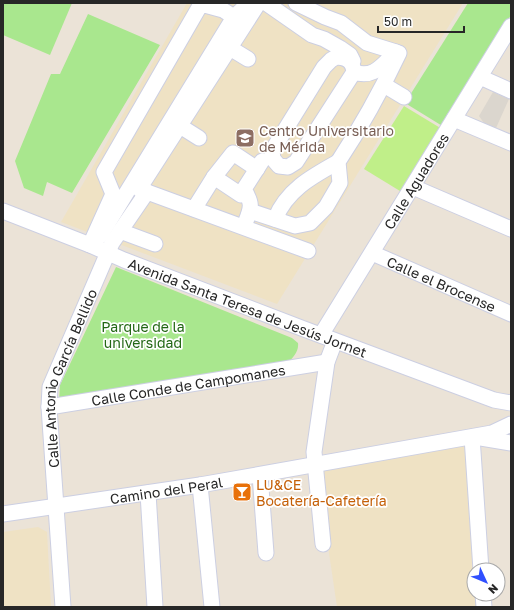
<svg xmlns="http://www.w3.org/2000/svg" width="514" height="610" font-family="'Golos Text',sans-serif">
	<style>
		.education { fill: #efe2c4 }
		.green { fill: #a9e78e }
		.pitch { fill: #c0ef89 }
		.plaza { fill: #dbd6ce }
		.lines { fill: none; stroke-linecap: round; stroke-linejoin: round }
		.minor-casing { stroke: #cccfe2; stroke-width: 17 }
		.minor { stroke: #fff; stroke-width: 15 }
		.labels { text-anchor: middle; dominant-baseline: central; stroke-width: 3.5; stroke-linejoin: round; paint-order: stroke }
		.education-label { font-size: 14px; fill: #785e54; stroke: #fff; text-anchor: start }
		.street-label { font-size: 14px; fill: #272727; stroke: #fff }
		.park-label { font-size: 14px; fill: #226714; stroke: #fff }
		.food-label { font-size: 14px; fill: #c56008; stroke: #fff; text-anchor: start }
	</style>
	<rect width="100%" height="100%" fill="#ebe3d7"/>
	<!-- education -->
	<g class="education">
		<polygon points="187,3 463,3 277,304 61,222"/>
		<polygon points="472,437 474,594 483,594 484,607 337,607 316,465"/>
		<polygon points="38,527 47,532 51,607 3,607 3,532"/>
	</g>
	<!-- green -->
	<g class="green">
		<polygon points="3,3 72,3 50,55 3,35"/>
		<polygon points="468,3 511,3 511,15 444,127 405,103"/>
		<polygon points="88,14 160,45 72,193 47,182 43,196 24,188 15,161 51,74 60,74"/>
		<path d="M116,267L292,338L298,343C299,352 293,357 287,364L59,402L60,385Z"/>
	</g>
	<!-- pitch -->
	<polygon class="pitch" points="404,106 442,129 400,191 364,169"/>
	<!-- plaza -->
	<polygon class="plaza" points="493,92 509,99 496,128 484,123 479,116"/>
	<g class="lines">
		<!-- minor casing -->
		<g class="minor-casing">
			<g id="minor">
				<polyline points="266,3 312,35 324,39 340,48 350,55 353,61"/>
				<polyline points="296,3 325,17 341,23 367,43 396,52"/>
				<polyline points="258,4 139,189 308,251"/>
				<polyline points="234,17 223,10 201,4 104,172 113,194 90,245 100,236 234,17 249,3"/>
				<polyline points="230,48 248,59"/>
				<path d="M336,57C346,57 353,61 354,72L296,162L288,167L279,166L273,159L272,151L324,67L331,60Z"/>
				<polyline points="480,77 511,91"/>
				<polyline points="384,85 404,97"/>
				<polyline points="454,119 511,143"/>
				<polyline points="180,126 199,138"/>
				<polyline points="214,177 241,195 244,189"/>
				<polyline points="413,187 511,229"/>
				<polyline points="194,209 214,177 233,153 257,169"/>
				<path id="s1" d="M3,211L90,245L124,260L304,329L494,400L511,403"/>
				<path d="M250,211L295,226L310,223L326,207L340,183L338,162C361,127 381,91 399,53L396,52C382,65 374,79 354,72"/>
				<path d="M275,219C287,190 311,177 338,162"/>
				<path d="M246,221C252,206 252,203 244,189L262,161"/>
				<polyline points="120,231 155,244"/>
				<path id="s2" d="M372,253L511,314"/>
				<path id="s3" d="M321,335L511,26"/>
				<path id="s4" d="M49,407L327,362"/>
				<polyline points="472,437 481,570"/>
				<polyline points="481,438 511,443"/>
				<polyline points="260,475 266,553"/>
				<polyline points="200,485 212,607"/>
				<polyline points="148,493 155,607"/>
				<path id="s5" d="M3,514L200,485L492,433L511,424"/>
				<polyline points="323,544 314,452 327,362 335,341"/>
				<polyline points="483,594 484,607"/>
				<path id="s6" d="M63,607L49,407L50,387L112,243L147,192"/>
			</g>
		</g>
		<!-- minor -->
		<use href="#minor" class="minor"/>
	</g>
	<!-- icons -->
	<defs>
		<g id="university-square" transform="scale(1)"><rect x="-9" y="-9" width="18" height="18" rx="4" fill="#8d6e63" stroke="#fff"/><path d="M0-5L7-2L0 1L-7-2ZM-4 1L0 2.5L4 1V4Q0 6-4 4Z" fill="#fff"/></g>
		<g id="bar-square" transform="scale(1)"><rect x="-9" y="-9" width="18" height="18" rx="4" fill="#e8710a" stroke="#fff"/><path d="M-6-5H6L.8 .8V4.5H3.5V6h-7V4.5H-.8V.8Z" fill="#fff"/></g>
	</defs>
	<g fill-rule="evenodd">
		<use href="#university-square" x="245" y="138"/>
		<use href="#bar-square" x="242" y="492"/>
	</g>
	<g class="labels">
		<!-- education labels -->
		<g class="education-label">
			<text x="259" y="130">Centro Universitario<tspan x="259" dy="16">de Mérida</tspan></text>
		</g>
		<!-- street labels -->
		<g class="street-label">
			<text stroke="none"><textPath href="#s3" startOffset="181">Calle Aguadores</textPath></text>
			<text stroke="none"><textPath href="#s2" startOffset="76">Calle el Brocense</textPath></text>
			<text stroke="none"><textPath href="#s1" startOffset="263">Avenida Santa Teresa de Jesús Jornet</textPath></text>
			<text stroke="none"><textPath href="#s6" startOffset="233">Calle Antonio García Bellido</textPath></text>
			<text stroke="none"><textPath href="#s4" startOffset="141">Calle Conde de Campomanes</textPath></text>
			<text stroke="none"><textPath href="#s5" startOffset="165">Camino del Peral</textPath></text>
		</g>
		<!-- park labels -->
		<g class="park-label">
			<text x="143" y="326">Parque de la<tspan x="143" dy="16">universidad</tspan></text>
		</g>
		<!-- food labels -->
		<g class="food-label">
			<text x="256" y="484">LU&amp;CE<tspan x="256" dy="16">Bocatería-Cafetería</tspan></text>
		</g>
	</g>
	<!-- border -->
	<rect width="514" height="610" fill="none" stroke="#272727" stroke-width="8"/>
	<!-- north arrow -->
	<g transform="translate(486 582) rotate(134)"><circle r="19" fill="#ffffff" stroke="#a9a9a9"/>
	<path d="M0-3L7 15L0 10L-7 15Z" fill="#3050ff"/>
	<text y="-6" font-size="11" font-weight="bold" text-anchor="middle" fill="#272727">N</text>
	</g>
	<!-- scale -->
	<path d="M378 26v6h86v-6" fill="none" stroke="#272727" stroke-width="2"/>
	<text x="384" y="26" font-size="12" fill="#272727" stroke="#ffffff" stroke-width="3" paint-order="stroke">50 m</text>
</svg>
